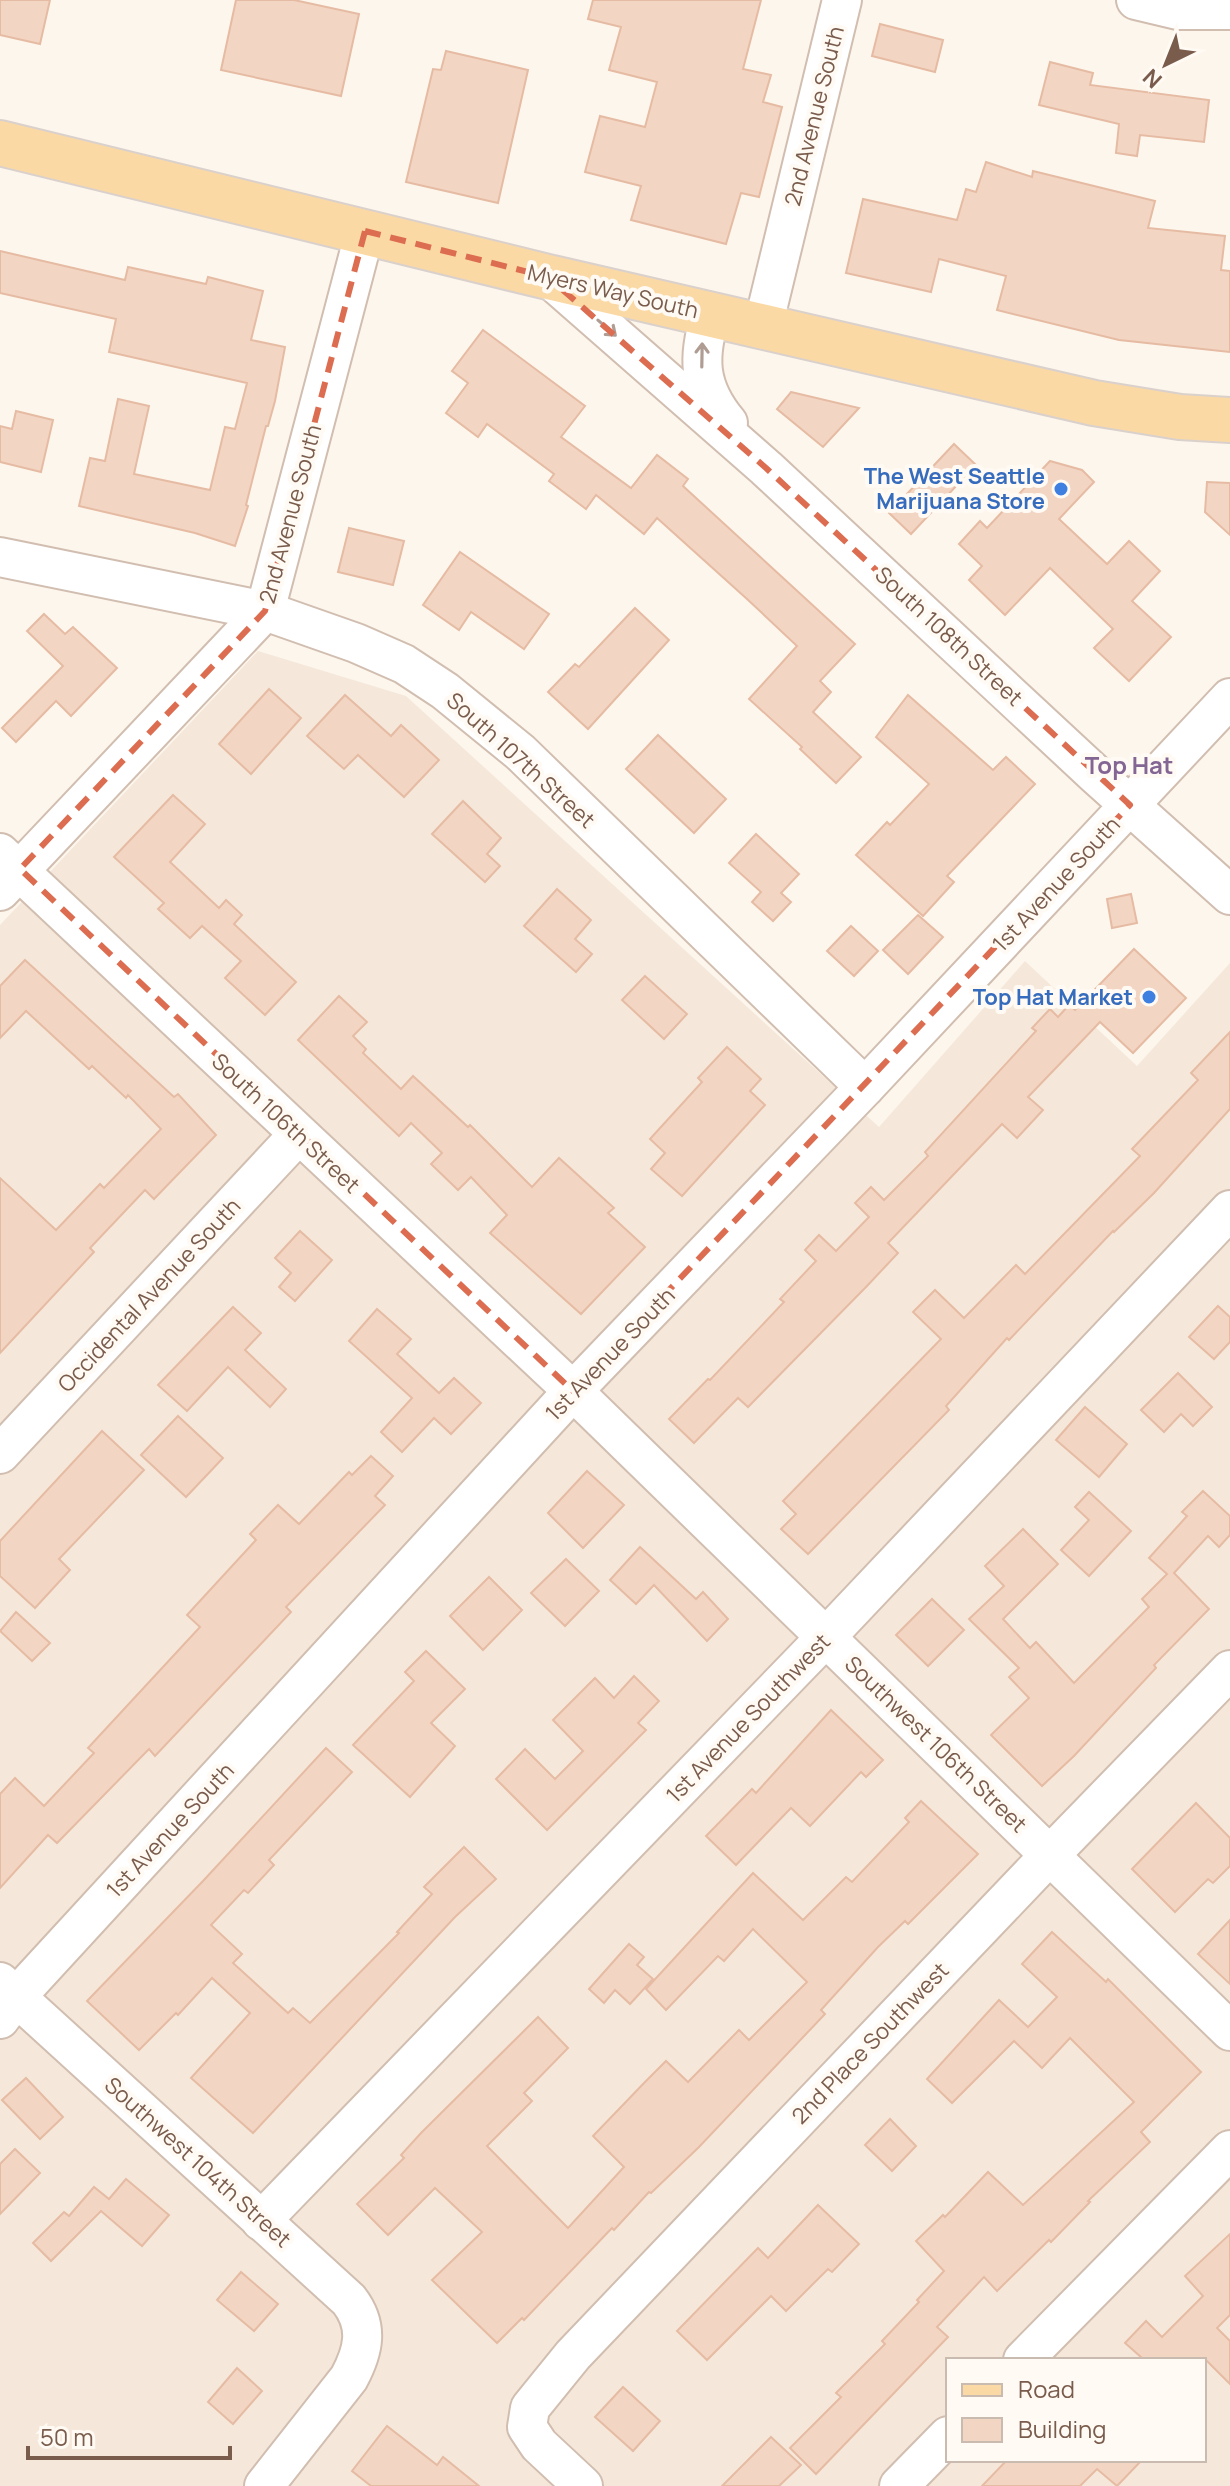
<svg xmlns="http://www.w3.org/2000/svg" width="1230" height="2486" font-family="Manrope,sans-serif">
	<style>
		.residential { fill: #f5e8da; fill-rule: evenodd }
		.building { fill: #f3d5c3; stroke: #e6bba3; stroke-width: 2 }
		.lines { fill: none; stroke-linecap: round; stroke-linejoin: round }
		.minor-casing { stroke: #d1beb0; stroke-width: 42 }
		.major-casing { stroke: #dad1cd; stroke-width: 48 }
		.minor { stroke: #fff; stroke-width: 38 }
		.major { stroke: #fbd9a5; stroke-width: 44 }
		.oneway { stroke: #af9d94 }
		.marked { fill: none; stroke: #dc6d51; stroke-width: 6; stroke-dasharray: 16 10; stroke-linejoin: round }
		.shop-dot { fill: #3f7fe0; stroke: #fffaf3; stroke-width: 3 }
		.labels { text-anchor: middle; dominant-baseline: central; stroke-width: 8; stroke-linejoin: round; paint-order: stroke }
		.street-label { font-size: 22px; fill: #7a5c4d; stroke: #fffaf3 }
		.shop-label { font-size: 22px; font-weight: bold; fill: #366cbe; stroke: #fffaf3; text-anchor: end }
		.neighbourhood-label { font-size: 24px; font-weight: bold; fill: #846695; stroke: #fffaf3 }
	</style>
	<rect width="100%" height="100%" fill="#fdf6ec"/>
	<!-- residential -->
	<path class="residential" d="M258,651L406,696L879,1127L1025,961L1137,1066L1230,963V2486H0V925ZM948,2360H1204V2460H948Z"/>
	<!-- building -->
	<g class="building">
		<polygon points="0,0 50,0 40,44 0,35"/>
		<polygon points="236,0 294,0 359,14 341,96 221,70"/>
		<polygon points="593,0 761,0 743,69 771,75 763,102 782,107 759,197 741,193 726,244 631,220 641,186 585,172 600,116 645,127 657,82 609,70 621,27 588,19"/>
		<polygon points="880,24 943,40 935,72 872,56"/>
		<polygon points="446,51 528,70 498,203 406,182 433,69 441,70"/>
		<polygon points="1050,62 1093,73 1090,85 1209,100 1204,142 1140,135 1137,156 1116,153 1119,124 1039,105"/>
		<polygon points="986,162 1032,177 1033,171 1155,201 1148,228 1225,236 1221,270 1230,271 1230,352 1119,340 997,310 1006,276 939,259 931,292 846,273 863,199 957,220 966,189 976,192"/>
		<polygon points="0,251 125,280 128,267 206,284 208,277 263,291 251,340 285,347 275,401 268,426 266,426 246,505 248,506 235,546 195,533 79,506 90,458 105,461 118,399 149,406 134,474 210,490 225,427 235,429 247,383 109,352 116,319 0,293"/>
		<polygon points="483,330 585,406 561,437 631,488 657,455 688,479 683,486 855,644 820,681 831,692 813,712 861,757 836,783 800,749 802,747 749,699 797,646 747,599 657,518 644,534 596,495 586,509 549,481 554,474 487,424 478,437 446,413 468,383 452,371"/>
		<polygon points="791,392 859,408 823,447 777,409"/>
		<polygon points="16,411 53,420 41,472 0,462 0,426 12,429"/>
		<polygon points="954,444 976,465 911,534 889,513"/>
		<polygon points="1050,461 1082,470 1094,482 1059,519 1107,564 1129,541 1160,571 1132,601 1171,637 1129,681 1094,648 1113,629 1050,568 1005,615 969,580 982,566 959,544 980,521 987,528"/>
		<polygon points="1207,482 1230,483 1230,535 1205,512"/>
		<polygon points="349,528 404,541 393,585 338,572"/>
		<polygon points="460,552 549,614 524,649 471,612 459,630 423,605"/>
		<polygon points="635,608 669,640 588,729 548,692 575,664 579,667"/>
		<polygon points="44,614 65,634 73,627 117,668 71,716 56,701 16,742 2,728 63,666 27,631"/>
		<polygon points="269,689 301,718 251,774 219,744"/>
		<polygon points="345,695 391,736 401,725 439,760 404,797 358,755 344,769 307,736"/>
		<polygon points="908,695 993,770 1006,757 1035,784 947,876 954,882 923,916 856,855 887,822 890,825 929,784 876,737"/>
		<polygon points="658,735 726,799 694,833 626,769"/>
		<polygon points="173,795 205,824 170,862 219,908 226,900 242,915 234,924 296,982 265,1015 225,978 241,961 202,926 190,938 158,909 164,903 114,857"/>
		<polygon points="463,801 501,838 487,854 500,866 485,882 432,834"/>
		<polygon points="756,834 799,874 781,893 791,902 773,921 752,902 761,892 729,863"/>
		<polygon points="557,889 591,920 575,939 592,954 576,972 524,926"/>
		<polygon points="1131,894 1137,923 1112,928 1107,899"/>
		<polygon points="918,915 943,937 908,974 883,950"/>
		<polygon points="851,926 878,951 854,976 827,951"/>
		<polygon points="1134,949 1186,998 1133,1053 1100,1022 1028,1097 1043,1110 1017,1138 1002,1124 888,1243 898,1253 867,1286 748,1407 738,1398 694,1443 669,1419 708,1379 710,1380 784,1302 780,1299 816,1261 805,1250 819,1235 836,1251 869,1217 855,1203 871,1187 884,1200 928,1156 925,1152 1036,1031 1032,1028 1050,1009 1058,1017 1069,1005 1075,1010"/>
		<polygon points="25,960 174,1097 178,1094 216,1135 154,1199 145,1190 90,1248 94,1252 0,1353 0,1178 56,1230 100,1184 104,1188 161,1129 128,1095 126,1098 92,1066 89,1069 26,1011 0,1038 0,986"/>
		<polygon points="645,976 687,1014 664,1039 622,1000"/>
		<polygon points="339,996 367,1022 353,1036 366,1049 363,1053 401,1089 413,1076 468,1127 470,1125 532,1187 559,1158 614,1208 608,1213 645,1247 581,1314 490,1233 507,1215 471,1177 458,1190 431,1164 442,1153 411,1123 399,1136 298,1040"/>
		<polygon points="1230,1032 1230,1109 1154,1193 1114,1232 1113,1231 1009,1340 1007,1338 946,1406 949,1410 808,1554 781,1529 796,1514 783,1501 941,1339 913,1312 935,1290 964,1318 1016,1265 1025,1274 1140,1156 1132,1149 1198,1080 1191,1073"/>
		<polygon points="727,1047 761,1079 750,1091 765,1105 682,1196 651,1169 665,1153 650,1139 702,1082 698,1078"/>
		<polygon points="300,1231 332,1260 295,1301 279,1287 291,1273 275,1258"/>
		<polygon points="1218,1306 1230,1317 1230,1342 1214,1359 1189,1337"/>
		<polygon points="233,1307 261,1333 245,1350 286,1389 270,1407 228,1367 187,1411 158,1385"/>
		<polygon points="377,1309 411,1339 397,1354 439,1393 454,1378 481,1403 451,1434 434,1418 402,1452 381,1432 412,1398 349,1341"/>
		<polygon points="1178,1373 1212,1407 1193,1426 1181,1414 1164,1432 1141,1410"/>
		<polygon points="1085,1407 1127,1444 1099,1477 1056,1440"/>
		<polygon points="178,1416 223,1458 186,1497 141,1455"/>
		<polygon points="102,1431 144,1470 59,1559 70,1570 35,1608 0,1576 0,1541"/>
		<polygon points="371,1456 393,1476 375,1496 385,1505 286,1607 291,1612 155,1756 149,1749 57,1843 48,1835 0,1888 0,1794 15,1778 44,1806 94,1753 88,1748 200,1627 187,1615 256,1540 250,1534 278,1505 299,1524 349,1472 352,1475"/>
		<polygon points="587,1471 624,1505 583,1548 548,1513"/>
		<polygon points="1203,1491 1230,1516 1230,1535 1219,1547 1208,1536 1174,1573 1209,1609 1154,1665 1156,1668 1074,1756 1042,1786 991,1735 1029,1698 1009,1677 1019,1668 969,1619 1004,1586 985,1566 1023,1529 1058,1564 1003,1619 1030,1648 1036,1642 1074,1683 1149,1607 1142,1599 1167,1574 1149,1558 1187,1516 1182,1512"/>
		<polygon points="1089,1492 1131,1531 1089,1576 1061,1550 1089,1520 1075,1507"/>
		<polygon points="640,1547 696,1599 703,1592 728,1619 707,1641 654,1585 636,1604 610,1580"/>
		<polygon points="566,1559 599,1591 565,1626 531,1593"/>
		<polygon points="489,1577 522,1610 483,1650 450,1616"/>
		<polygon points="932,1599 964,1630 928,1666 896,1635"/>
		<polygon points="16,1612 50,1643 32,1661 0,1631"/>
		<polygon points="426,1651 465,1689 431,1723 455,1746 410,1797 353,1745 414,1681 405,1672"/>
		<polygon points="634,1676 659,1701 638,1723 646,1730 547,1830 496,1779 525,1749 555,1779 583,1751 553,1720 595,1678 614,1698"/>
		<polygon points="831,1710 883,1760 866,1777 861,1772 810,1826 791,1808 736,1865 706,1836 752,1789 756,1793"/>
		<polygon points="326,1748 352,1772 269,1860 274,1865 248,1893 244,1890 211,1925 242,1954 233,1963 288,2013 293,2008 310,2023 399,1933 397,1932 432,1894 424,1887 464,1847 496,1879 455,1917 253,2133 191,2078 250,2013 212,1978 178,2015 176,2013 139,2050 87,2001 203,1881"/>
		<polygon points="921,1801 978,1854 908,1924 905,1921 878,1947 821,2010 825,2014 699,2147 651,2193 649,2192 614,2230 612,2228 524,2320 522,2318 497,2343 432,2280 482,2232 435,2188 388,2235 357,2204 404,2158 401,2155 421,2133 538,2017 568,2048 524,2093 532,2101 487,2146 568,2228 624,2167 593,2136 645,2082 666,2061 688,2082 739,2030 749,2040 807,1982 753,1929 724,1961 718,1956 666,2010 646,1989 753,1873 803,1920 846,1877 852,1882 909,1822 905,1818"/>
		<polygon points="1196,1803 1230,1838 1230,1866 1213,1883 1208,1879 1175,1912 1132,1869"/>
		<polygon points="1230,1920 1230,1984 1198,1954"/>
		<polygon points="1052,1932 1106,1982 1108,1979 1201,2072 1141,2132 1150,2142 1088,2201 1090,2202 1051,2242 1049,2240 997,2291 984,2277 937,2327 948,2337 816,2474 790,2448 841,2397 836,2393 885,2344 882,2341 919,2302 917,2300 944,2271 916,2241 943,2215 945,2217 988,2172 1023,2205 1134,2102 1070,2038 1042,2068 1014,2041 952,2103 927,2079 999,2000 1028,2027 1057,1997 1022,1964"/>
		<polygon points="629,1944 644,1957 637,1965 653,1979 630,2004 615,1990 604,2003 589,1989"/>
		<polygon points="26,2078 63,2117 40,2139 2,2100"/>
		<polygon points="890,2119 916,2146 892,2171 865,2145"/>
		<polygon points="15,2149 40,2173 0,2214 0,2164"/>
		<polygon points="126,2179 169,2215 142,2246 101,2211 51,2261 33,2243 64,2212 69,2216 94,2187 109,2199"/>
		<polygon points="818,2205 859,2244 832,2272 828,2269 786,2311 771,2296 707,2360 677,2331 758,2248 768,2258"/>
		<polygon points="1230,2234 1230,2315 1217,2328 1230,2341 1230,2384 1206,2360 1139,2360 1142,2358 1125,2343 1146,2321 1162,2337 1203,2296 1185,2276"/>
		<polygon points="241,2272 278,2304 254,2331 217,2300"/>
		<polygon points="237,2368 262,2391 233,2424 208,2402"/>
		<polygon points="623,2387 660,2421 633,2451 595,2417"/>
		<polygon points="387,2426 437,2465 443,2457 479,2486 371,2486 352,2471"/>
		<polygon points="771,2437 801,2465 779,2486 722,2486"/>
		<polygon points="1007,2460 1142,2460 1117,2486 1097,2469 1080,2486 982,2486"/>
	</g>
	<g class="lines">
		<!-- minor casing -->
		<g class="minor-casing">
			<g id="minor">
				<polyline points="1136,0 1178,10 1230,10"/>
				<polyline points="548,277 766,468 1096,775 1230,895"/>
				<path d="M711,314C697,357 698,387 728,423"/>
				<polyline points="763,326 842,0"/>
				<polyline points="0,557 265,611 356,643 404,664 445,691 520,752 865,1087"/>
				<polyline points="0,853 573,1391 1230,2031"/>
				<polyline points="0,891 265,611 365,231"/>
				<polyline points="0,1454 298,1135"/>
				<path d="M0,1982L349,2300C369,2326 364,2350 349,2378L264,2486"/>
				<polyline points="0,2019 16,1997 573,1391 865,1087 1230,698"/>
				<polyline points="261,2221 826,1637 1230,1210"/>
				<polyline points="1023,2360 1230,2150"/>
				<polyline points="583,2486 539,2445 527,2427 530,2408 573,2355 1050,1855 1230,1670"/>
				<polyline points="899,2486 948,2436"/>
			</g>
		</g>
		<!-- major casing -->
		<g class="major-casing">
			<polyline id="major" points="0,143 548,277 1094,403 1180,417 1230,420"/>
		</g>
		<!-- minor -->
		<use href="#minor" class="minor"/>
		<!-- major -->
		<use href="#major" class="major"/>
	</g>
	<!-- one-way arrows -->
	<defs><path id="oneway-shaft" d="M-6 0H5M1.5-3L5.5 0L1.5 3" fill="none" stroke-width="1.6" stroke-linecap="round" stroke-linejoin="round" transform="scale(2)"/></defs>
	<g class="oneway">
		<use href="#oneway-shaft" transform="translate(607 328) rotate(41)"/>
		<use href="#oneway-shaft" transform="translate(702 355) rotate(-89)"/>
	</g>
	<!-- marked area -->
	<path class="marked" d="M365,231L548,277L766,468L1130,805L573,1391L20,869L265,611Z"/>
	<!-- markers -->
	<g class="shop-dot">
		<circle cx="1061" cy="489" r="8"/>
		<circle cx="1149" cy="997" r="8"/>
	</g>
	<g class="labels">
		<!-- street labels -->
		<g class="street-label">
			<text transform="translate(814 116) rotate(-76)">2nd Avenue South</text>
			<text transform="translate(613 291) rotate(13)">Myers Way South</text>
			<text transform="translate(290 514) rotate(-75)">2nd Avenue South</text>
			<text transform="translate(949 636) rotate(43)">South 108th Street</text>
			<text transform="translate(521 760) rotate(42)">South 107th Street</text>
			<text transform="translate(1056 884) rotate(-47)">1st Avenue South</text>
			<text transform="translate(286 1123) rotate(43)">South 106th Street</text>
			<text transform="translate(149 1295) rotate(-47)">Occidental Avenue South</text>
			<text transform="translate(610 1354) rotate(-46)">1st Avenue South</text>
			<text transform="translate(748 1718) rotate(-46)">1st Avenue Southwest</text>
			<text transform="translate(936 1744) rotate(44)">Southwest 106th Street</text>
			<text transform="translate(170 1830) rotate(-47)">1st Avenue South</text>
			<text transform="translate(870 2043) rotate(-46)">2nd Place Southwest</text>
			<text transform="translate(198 2162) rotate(42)">Southwest 104th Street</text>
		</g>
		<!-- shop labels -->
		<g class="shop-label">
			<text x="1045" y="476">The West Seattle<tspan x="1045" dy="25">Marijuana Store</tspan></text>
			<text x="1133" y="997">Top Hat Market</text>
		</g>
		<!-- neighbourhood labels -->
		<g class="neighbourhood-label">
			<text x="1129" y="764">Top Hat</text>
		</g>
	</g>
	<!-- legend -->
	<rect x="946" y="2358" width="260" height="104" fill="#fffaf3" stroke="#cabbb1" stroke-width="2"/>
	<rect x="962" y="2384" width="40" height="12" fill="#fbd9a5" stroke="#cabbb1" stroke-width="2"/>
	<text x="1018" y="2398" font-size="24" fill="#7a5c4d">Road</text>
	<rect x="962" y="2418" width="40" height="24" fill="#f3d5c3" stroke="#cabbb1" stroke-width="2"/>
	<text x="1018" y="2438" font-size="24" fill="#7a5c4d">Building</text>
	<!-- north arrow -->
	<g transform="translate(1166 64) rotate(223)" stroke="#fffaf3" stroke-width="6" paint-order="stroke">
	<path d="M0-6L14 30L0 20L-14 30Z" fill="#7a5c4d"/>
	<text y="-12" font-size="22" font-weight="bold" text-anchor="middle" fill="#7a5c4d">N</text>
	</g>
	<!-- scale -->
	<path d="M28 2446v12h202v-12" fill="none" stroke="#7a5c4d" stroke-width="4"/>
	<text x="40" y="2446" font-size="24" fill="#7a5c4d" stroke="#fffaf3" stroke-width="6" paint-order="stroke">50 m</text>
</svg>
